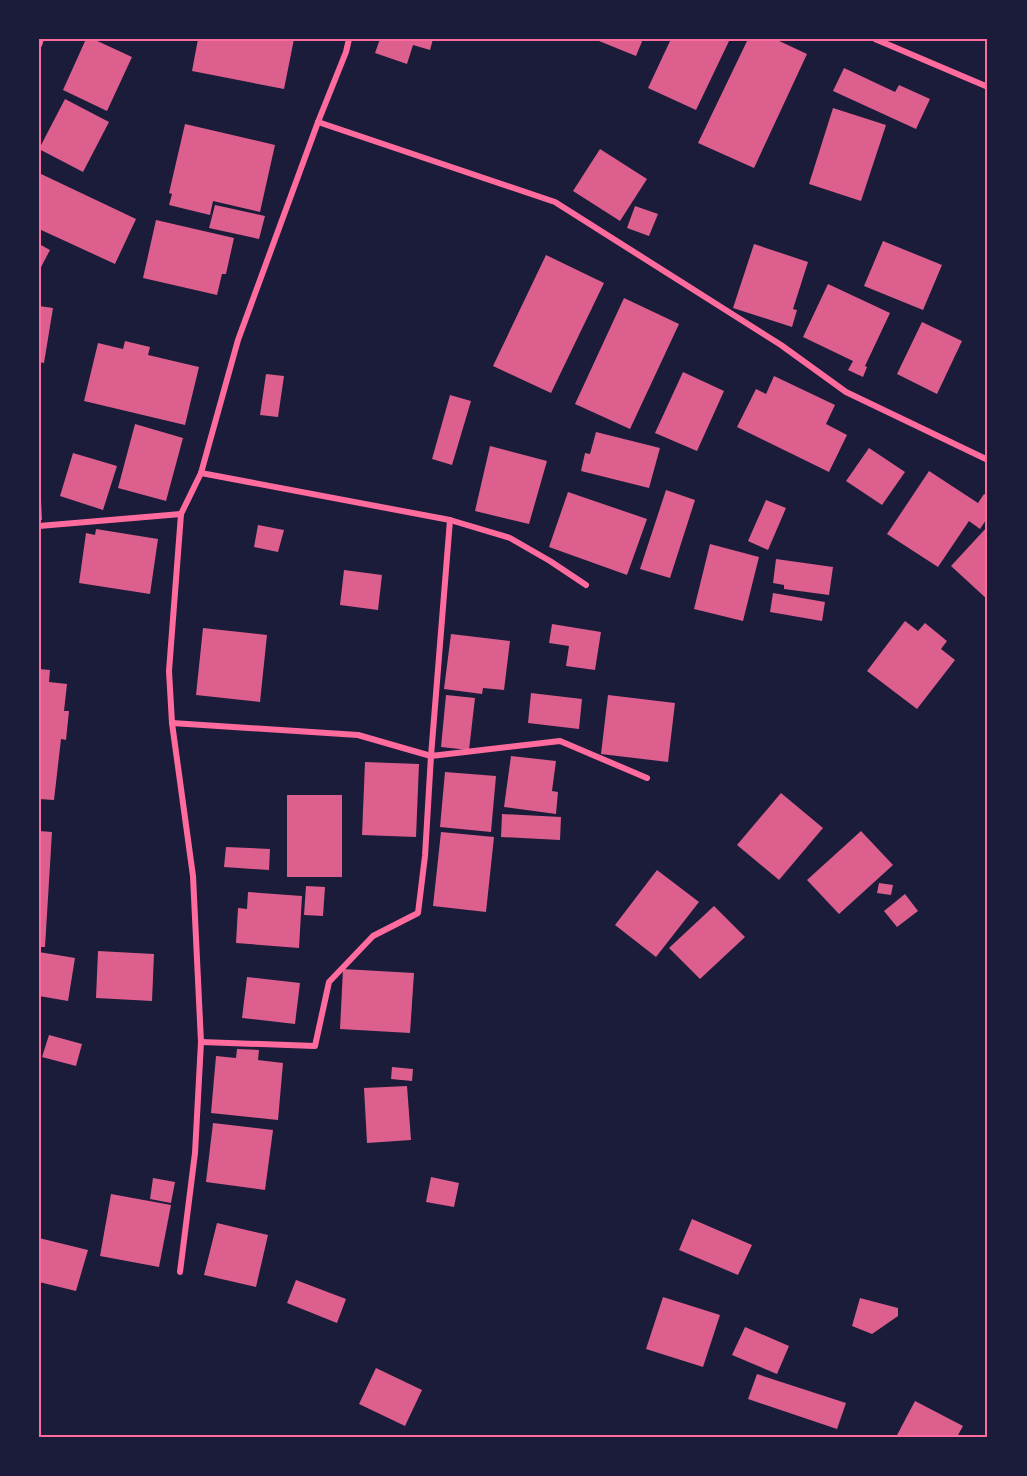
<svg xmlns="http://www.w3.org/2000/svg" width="1027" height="1476" font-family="Arial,sans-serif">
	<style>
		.building { fill: #dd5f8e }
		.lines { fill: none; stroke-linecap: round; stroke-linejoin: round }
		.minor { stroke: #ff6b9d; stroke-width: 6 }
		.neatline { fill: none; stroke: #ff6b9d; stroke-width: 2 }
	</style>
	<rect width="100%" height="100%" fill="#1b1b3a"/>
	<!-- building -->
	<g class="building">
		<polygon points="86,39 93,39 132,57 107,111 63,90"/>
		<polygon points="198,39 294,39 284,89 192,71"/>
		<polygon points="380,39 433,39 430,50 413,45 407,64 375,53"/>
		<polygon points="594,39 643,39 636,56"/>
		<polygon points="671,39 730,39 696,110 648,88"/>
		<polygon points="748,39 775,39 807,54 754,168 698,143"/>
		<polygon points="844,68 895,92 899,85 930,99 916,129 833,91"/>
		<polygon points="65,99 109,122 83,172 39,149"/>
		<polygon points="833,108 886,125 861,201 809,184"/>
		<polygon points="185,124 275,145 260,212 213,201 210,215 169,205 172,194 169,193"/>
		<polygon points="600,149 647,179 620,221 573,191"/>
		<polygon points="39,173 136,219 115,264 39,229"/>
		<polygon points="215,205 265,216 259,239 209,228"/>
		<polygon points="635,206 658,214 649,236 627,228"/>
		<polygon points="156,220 234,238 226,274 222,274 217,295 143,278"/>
		<polygon points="883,241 942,265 923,310 864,286"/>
		<polygon points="39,244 50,250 39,271"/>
		<polygon points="754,244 808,262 793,309 797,310 792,327 733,308"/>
		<polygon points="546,255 604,283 551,393 493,366"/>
		<polygon points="828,284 890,313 865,366 867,367 863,377 848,370 853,361 803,337"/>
		<polygon points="624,298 679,324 630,429 575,404"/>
		<polygon points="39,306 53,308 44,363 39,362"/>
		<polygon points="922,322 962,341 937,394 897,374"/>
		<polygon points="125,341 150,347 148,355 199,367 185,425 84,401 98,343 123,349"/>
		<polygon points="683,372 724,391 697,451 655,433"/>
		<polygon points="266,374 284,376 278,417 260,415"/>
		<polygon points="774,376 835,405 826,424 847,435 829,472 737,427 756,389 766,394"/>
		<polygon points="450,395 471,401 452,465 432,459"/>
		<polygon points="135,424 183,438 166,501 118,488"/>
		<polygon points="596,432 660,448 649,488 581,471 585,453 590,454"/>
		<polygon points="490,446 547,461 529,524 475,511"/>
		<polygon points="869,448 905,472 882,505 846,481"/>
		<polygon points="73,453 117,466 103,510 60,496"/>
		<polygon points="929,471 978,503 984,494 988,497 988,517 980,529 969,521 938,567 887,534"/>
		<polygon points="666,490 695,500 670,578 640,569"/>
		<polygon points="568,492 647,519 627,575 549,547"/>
		<polygon points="39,499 41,499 42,520 39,520"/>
		<polygon points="766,500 786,508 768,550 748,541"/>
		<polygon points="258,525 284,530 278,552 254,547"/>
		<polygon points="988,526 988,600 951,566"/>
		<polygon points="96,529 158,539 150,594 79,583 86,533 95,535"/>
		<polygon points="710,544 759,557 743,621 694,609"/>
		<polygon points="776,559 833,567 829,595 784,589 784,585 773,583"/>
		<polygon points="344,570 382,575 378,610 340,605"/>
		<polygon points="773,593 825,602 822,621 770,612"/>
		<polygon points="905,621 918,631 925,623 947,641 941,649 955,660 917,709 867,671"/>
		<polygon points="552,624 601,632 595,670 566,666 569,646 549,643"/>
		<polygon points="203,628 267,635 260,702 196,695"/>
		<polygon points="451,634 510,641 504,690 483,688 482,694 444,689"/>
		<polygon points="39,669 50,670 49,682 67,684 64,711 69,711 66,740 61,739 54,800 39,799"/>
		<polygon points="531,693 582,699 579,729 528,723"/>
		<polygon points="446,695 475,698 469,750 441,747"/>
		<polygon points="608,695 675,703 668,762 601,754"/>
		<polygon points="511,756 556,761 552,791 558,792 556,814 504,807"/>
		<polygon points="365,762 419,764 416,837 362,835"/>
		<polygon points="445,772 496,776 491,832 440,827"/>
		<polygon points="781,793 823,828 779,880 737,845"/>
		<rect x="287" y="795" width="55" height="82"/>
		<polygon points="502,814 561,817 560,840 501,837"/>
		<polygon points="39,831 52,832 45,947 39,947"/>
		<polygon points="861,831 893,865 839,914 807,880"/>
		<polygon points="441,832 494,837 486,912 433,906"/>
		<polygon points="226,847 270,849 269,870 224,867"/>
		<polygon points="657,870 699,902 656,957 615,925"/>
		<polygon points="879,883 893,885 891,895 877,893"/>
		<polygon points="306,886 325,887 323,916 304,915"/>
		<polygon points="248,892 302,896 299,948 236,943 238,908 247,909"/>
		<polygon points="905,894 918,911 897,927 884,911"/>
		<polygon points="714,906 745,937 700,979 669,948"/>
		<polygon points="98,951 154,954 152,1001 96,998"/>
		<polygon points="39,952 75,958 68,1001 39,996"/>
		<polygon points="343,969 414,973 410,1033 340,1029"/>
		<polygon points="247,977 300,983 295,1024 242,1018"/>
		<polygon points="49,1035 82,1044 76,1066 42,1057"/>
		<polygon points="237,1049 259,1050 258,1060 283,1063 278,1120 211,1113 216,1056 236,1058"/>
		<polygon points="392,1067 413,1069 412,1081 391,1079"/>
		<polygon points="407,1086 411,1140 367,1143 364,1088"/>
		<polygon points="213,1123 273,1130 265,1190 206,1182"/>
		<polygon points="431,1177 459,1183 454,1207 426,1202"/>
		<polygon points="153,1178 175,1182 171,1203 150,1199"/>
		<polygon points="111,1194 171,1205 159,1267 100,1256"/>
		<polygon points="692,1219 752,1245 738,1275 679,1250"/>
		<polygon points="217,1223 268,1235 256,1287 204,1275"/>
		<polygon points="39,1238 88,1250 76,1291 39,1282"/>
		<polygon points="296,1280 346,1299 337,1323 287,1303"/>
		<polygon points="663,1297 720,1315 703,1367 646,1349"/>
		<polygon points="860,1298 898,1308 898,1316 872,1334 852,1326"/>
		<polygon points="745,1327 789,1346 777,1374 732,1355"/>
		<polygon points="376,1368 422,1390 405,1426 359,1404"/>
		<polygon points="757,1374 846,1403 837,1429 748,1399"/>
		<polygon points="915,1401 963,1426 957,1437 896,1437"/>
	</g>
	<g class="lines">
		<!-- minor -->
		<g class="minor">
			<polyline points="875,39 988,87"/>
			<polyline points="39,45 41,39"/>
			<polyline points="318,122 555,202 781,345 846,392 988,460"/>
			<polyline points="201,473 450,520 510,538 550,561 586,585"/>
			<polyline points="39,526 181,514"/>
			<polyline points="172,723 358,735 431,756 450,520"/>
			<polyline points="201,1042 315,1046 329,982 373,936 418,913 425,856 431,756 560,741 647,778"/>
			<polyline points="180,1272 195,1153 201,1042 193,876 172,723 169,671 181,514 201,473 238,340 318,122 346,52 349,39"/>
		</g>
	</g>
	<!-- border -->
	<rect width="1027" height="1476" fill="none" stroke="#1b1b3a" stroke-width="81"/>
	<rect x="40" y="40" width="946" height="1396" class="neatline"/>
</svg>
